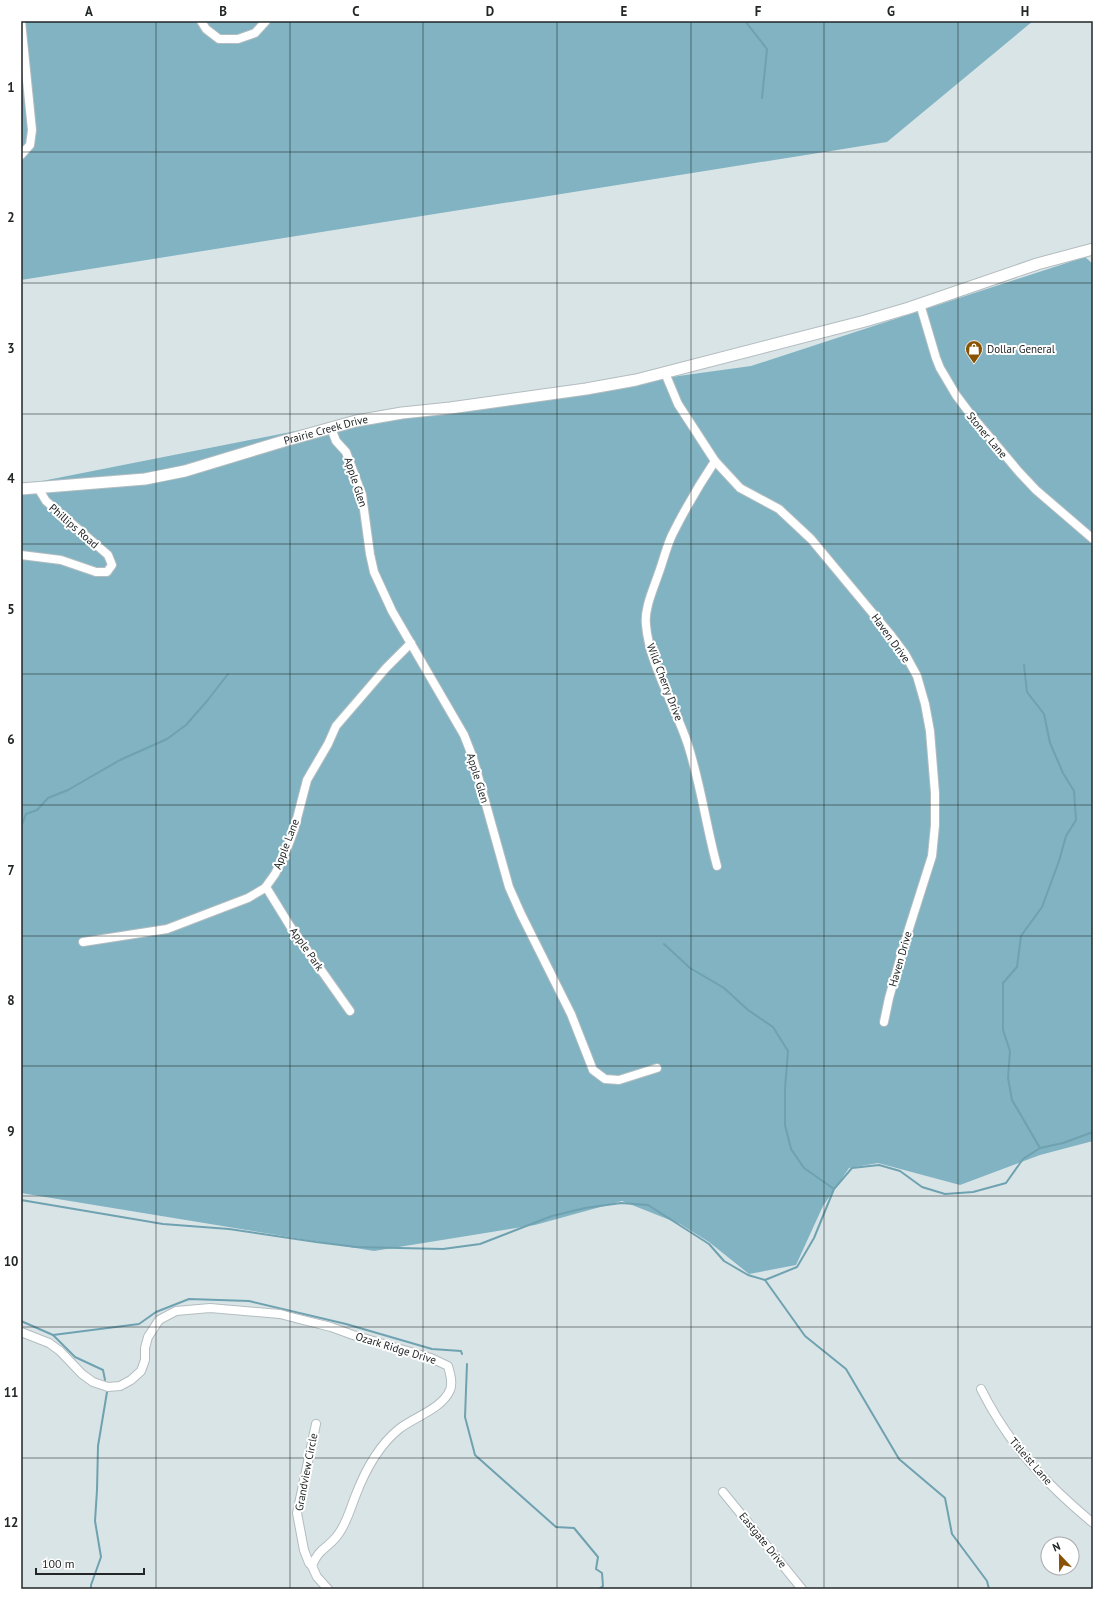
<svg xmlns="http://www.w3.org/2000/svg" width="1114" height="1610" font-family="'PT Sans',sans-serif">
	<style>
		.forest { fill: #81b3c2 }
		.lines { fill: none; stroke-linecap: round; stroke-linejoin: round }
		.stream { stroke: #6fa2b0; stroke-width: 2 }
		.minor-casing { stroke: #b3bdc0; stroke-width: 10 }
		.secondary-casing { stroke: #b3bdc0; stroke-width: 13 }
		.minor { stroke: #fff; stroke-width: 8 }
		.secondary { stroke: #fff; stroke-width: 11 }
		.grid { fill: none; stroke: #222627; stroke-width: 1; stroke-opacity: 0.55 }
		.labels { text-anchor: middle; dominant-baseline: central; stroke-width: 4; stroke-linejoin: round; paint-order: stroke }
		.poi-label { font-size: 11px; fill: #222627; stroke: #fff; text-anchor: start }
		.street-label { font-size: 11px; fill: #222627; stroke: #fff }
		.neatline { fill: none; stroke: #222627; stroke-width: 1.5 }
		.grid-label { font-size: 13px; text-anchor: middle; font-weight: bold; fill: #222627 }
	</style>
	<rect width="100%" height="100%" fill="#d9e4e7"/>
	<!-- forest -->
	<g class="forest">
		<polygon points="21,21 1033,21 887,142 21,280"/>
		<polygon points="1085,257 1093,264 1093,1141 1040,1155 960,1185 878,1163 849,1168 823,1206 796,1265 749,1274 709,1242 680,1224 622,1201 535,1225 374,1251 21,1193 21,483 42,481 331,424 751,366"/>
	</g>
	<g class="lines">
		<!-- stream -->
		<g class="stream">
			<polyline points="745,21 767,49 762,98"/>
			<polyline points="1024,665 1027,692 1044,714 1050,743 1063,773 1074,791 1076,820 1066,836 1059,861 1042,907 1021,936 1017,967 1003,983 1003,1030 1010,1051 1008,1078 1012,1100 1040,1148"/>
			<polyline points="21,827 26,814 37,810 48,798 68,790 120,760 167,739 186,725 207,701 228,674"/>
			<polyline points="664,944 690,968 724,988 748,1010 773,1027 788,1051 785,1089 785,1125 791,1149 804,1168 834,1189"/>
			<polyline points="21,1200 163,1224 229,1229 316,1242 356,1247 443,1249 480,1244 552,1216 585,1208 621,1203 648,1205 709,1244 724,1261 748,1275 765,1280 797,1267 814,1238 834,1189 852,1168 879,1165 900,1171 922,1187 945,1194 973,1192 1006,1183 1023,1159 1040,1148 1063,1143 1093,1132"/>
			<polyline points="765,1280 805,1336 846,1369 899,1459 945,1498 952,1534 987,1581 989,1589"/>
			<polyline points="21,1321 53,1335 75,1357 103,1370 105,1380"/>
			<polyline points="53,1335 139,1324 156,1312 189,1299 249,1301 346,1324 432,1349 461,1351 462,1354"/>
			<polyline points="467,1364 465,1417 475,1455 556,1527 574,1528 598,1557 596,1569 602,1573 603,1586 599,1589"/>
			<polyline points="91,1589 91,1585 101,1557 95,1521 97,1490 98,1446 107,1392"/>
		</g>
		<!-- minor casing -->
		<g class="minor-casing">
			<g id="minor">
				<polyline points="201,21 206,29 219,39 238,39 255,33 266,21"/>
				<polyline points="21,155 30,145 32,130 21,21"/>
				<polyline points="920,304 936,358 940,368 956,395 971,415 1019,472 1036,490 1093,539"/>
				<polyline points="665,373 678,404 715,461 740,488 779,509 811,539 890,634 905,654 917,676 925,704 930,731 935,793 935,825 932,856 906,938 889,998 884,1022"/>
				<polyline points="331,428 336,441 346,452 362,495 370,554 374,572 392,611 464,735 473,758 509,887 521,914 571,1014 593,1070 605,1079 619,1080 657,1068"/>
				<path d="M715,461C699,485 685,509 672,535C666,548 663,562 658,575C653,590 644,609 646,625C649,663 676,708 688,745C701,785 706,826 717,866"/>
				<polyline points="21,555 61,560 96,572 107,572 112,565 108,555 46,501 38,488"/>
				<polyline points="266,887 290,926 350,1011"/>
				<polyline points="83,942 167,929 248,898 265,888 275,874 284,856 294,830 307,780 328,744 336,726 386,668 411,643"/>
				<path d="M21,1332L49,1343L60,1351L82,1374L93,1382L108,1387L120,1386L131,1380L141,1371L145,1360V1348L148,1337L159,1320L176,1311L210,1308L280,1314L299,1319L331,1327L353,1335L431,1358L448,1366C450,1373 453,1383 450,1390C442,1409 414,1417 399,1429C378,1446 364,1473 355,1497C350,1510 346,1525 337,1536C327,1549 318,1549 312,1566L317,1577L328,1589"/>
				<path d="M981,1389C1009,1445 1045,1483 1093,1523"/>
				<polyline points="723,1492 802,1589"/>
				<polyline points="312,1566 309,1563 304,1550 297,1513 316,1424"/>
			</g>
		</g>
		<!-- secondary casing -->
		<g class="secondary-casing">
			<g id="secondary">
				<path id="s1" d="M21,489L145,479L185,471L284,441L356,421L402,413L450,408L586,389L636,380L865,321L909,308L1037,264L1093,249"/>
			</g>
		</g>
		<!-- minor -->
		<use href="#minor" class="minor"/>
		<!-- secondary -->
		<use href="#secondary" class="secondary"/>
	</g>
	<!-- grid -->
	<path class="grid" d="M156,21V1589M290,21V1589M423,21V1589M557,21V1589M691,21V1589M824,21V1589M958,21V1589M21,152H1093M21,283H1093M21,414H1093M21,544H1093M21,674H1093M21,805H1093M21,936H1093M21,1066H1093M21,1196H1093M21,1327H1093M21,1458H1093"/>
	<!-- icons -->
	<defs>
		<g id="shop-pin" transform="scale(0.9)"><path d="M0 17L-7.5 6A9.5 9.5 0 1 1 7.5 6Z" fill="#895203" stroke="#fff"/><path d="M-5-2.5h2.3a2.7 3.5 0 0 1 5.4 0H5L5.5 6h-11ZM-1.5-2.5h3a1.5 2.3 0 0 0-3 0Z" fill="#fff"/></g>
	</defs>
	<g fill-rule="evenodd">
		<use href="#shop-pin" x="974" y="349"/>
	</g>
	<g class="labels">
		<!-- poi labels -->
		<g class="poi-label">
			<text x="987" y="349">Dollar General</text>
		</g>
		<!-- street labels -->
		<g class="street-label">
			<text stroke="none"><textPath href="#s1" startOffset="312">Prairie Creek Drive</textPath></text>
			<text transform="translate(987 435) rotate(50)">Stoner Lane</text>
			<text transform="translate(356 482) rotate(72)">Apple Glen</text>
			<text transform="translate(74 526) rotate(41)">Phillips Road</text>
			<text transform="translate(891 638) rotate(54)">Haven Drive</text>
			<text transform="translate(665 682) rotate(69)">Wild Cherry Drive</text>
			<text transform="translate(478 778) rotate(73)">Apple Glen</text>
			<text transform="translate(286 844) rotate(-69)">Apple Lane</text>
			<text transform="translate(307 949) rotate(55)">Apple Park</text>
			<text transform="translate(900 959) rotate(-74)">Haven Drive</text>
			<text transform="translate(396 1348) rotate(17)">Ozark Ridge Drive</text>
			<text transform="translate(1031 1461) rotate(49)">Titleist Lane</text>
			<text transform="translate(306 1472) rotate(-79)">Grandview Circle</text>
			<text transform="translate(763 1540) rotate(51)">Eastgate Drive</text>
		</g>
	</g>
	<!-- border -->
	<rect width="1114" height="1610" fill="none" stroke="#ffffff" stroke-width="44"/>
	<!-- north arrow -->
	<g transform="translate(1060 1556) rotate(338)"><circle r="19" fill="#ffffff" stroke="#a7a8a9"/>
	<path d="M0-3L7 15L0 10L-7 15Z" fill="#895203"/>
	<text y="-6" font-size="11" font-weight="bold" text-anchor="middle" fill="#222627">N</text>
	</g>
	<!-- scale -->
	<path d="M36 1568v6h108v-6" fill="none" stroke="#222627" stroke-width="2"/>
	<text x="42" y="1568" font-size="12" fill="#222627" stroke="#ffffff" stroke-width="3" paint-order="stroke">100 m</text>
	<rect x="22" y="22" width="1070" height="1566" class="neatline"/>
	<g class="grid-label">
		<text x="89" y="16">A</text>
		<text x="223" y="16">B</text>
		<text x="356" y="16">C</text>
		<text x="490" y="16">D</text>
		<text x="624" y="16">E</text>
		<text x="758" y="16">F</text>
		<text x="891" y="16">G</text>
		<text x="1025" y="16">H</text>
		<text x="11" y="92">1</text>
		<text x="11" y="222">2</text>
		<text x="11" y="353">3</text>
		<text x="11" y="483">4</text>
		<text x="11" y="614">5</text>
		<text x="11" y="744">6</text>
		<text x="11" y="875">7</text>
		<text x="11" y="1005">8</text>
		<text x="11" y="1136">9</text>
		<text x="11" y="1266">10</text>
		<text x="11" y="1397">11</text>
		<text x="11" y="1527">12</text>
	</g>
</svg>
